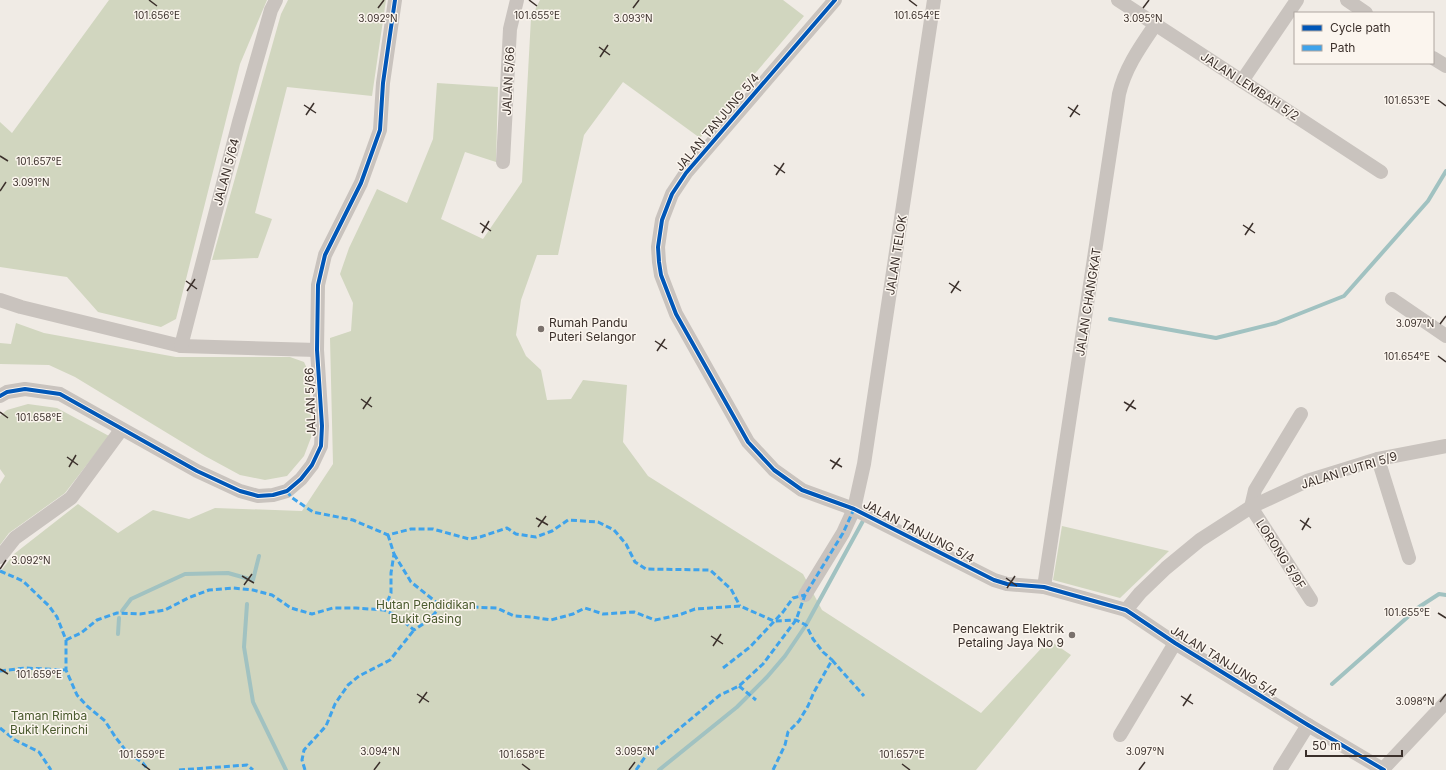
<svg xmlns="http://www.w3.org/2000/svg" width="1446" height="770" font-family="Inter,sans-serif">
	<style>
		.green { fill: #d1d6bf }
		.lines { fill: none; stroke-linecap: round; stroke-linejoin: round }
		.stream { stroke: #a1c2c1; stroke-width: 4 }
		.street { stroke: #c9c3be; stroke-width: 14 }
		.quiet { stroke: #3fa3eb; stroke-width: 3; stroke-dasharray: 6 3; stroke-linecap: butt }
		.cycleway-casing { stroke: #fbf5ee; stroke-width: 6 }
		.cycleway { stroke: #0057b8; stroke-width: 4 }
		.ticks { fill: none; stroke: #3b302b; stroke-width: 1.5 }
		.poi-dot { fill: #7a716c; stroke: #fbf5ee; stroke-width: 1.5 }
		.labels { text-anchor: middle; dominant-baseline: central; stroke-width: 3; stroke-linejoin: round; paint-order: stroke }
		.street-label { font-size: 12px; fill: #3b302b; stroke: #fbf5ee }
		.poi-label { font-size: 12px; fill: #3b302b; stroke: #fbf5ee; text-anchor: start }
		.park-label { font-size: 12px; fill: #4a5a2e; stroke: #fbf5ee }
		.ticks-label { font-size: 10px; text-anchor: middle; fill: #3b302b; stroke: #fbf5ee; stroke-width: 3; stroke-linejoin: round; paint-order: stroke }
	</style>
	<rect width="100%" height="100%" fill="#f0ebe5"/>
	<!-- green -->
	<g class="green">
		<polygon points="109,0 267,0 240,64 176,319 161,327 98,312 67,277 0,267 0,122 12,133"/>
		<polygon points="288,0 386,0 372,96 287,87 255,213 272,219 258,258 212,260 281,14"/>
		<polygon points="540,0 783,0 804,16 700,138 623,82 584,135 558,255 537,255 521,300 516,335 526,356 541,370 547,400 571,399 583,380 627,385 623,442 648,476 803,574 822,610 981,713 1049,640 1071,655 976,770 0,770 0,572 14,554 78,504 118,533 153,510 189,519 215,508 302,511 333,464 330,338 351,331 353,303 340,274 349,248 377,189 407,203 433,139 437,83 498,87 496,162 465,152 441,219 483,239 522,182 531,18"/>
		<polygon points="16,323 44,333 176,357 290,357 304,362 309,373 312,435 304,456 287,476 265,480 240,475 205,456 75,377 49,365 0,364 0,343 11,344"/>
		<polygon points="28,404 57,408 109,436 65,493 9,533 0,545 0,484 5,476 0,469 0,416 7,410"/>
		<polygon points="1062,526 1169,551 1120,598 1053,580"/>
	</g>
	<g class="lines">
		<!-- stream -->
		<g class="stream">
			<polyline points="1110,319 1216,338 1276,323 1344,296 1428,201 1446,171"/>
			<polyline points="247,604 244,647 253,702 286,770"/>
			<polyline points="122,611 131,599 185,574 228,573 253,580 259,556"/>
			<polyline points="118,634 119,618"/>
			<polyline points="1332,684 1419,607 1439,594 1446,595"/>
			<polyline points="659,770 737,707 767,677 785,656 806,625 864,519"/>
		</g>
		<!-- street -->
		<g class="street">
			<polyline points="835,0 686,173 672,194 662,220 658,247 659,262 661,275 676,314 748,442 774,470 802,490 854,509 994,580 1007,584 1044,587 1126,610 1175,643 1308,725 1384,770"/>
			<polyline points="1118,0 1381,172"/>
			<polyline points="1347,0 1366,13"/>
			<polyline points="1433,58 1446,66"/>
			<polyline points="1242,81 1297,0"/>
			<polyline points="503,162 510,29 517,0"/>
			<polyline points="1392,299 1446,336"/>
			<polyline points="0,300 21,307 181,346 317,350"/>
			<polyline points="181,346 239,122 271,10 276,0"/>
			<polyline points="0,396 7,392 25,389 60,394 197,471 240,491 258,496 273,495 287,491 301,479 312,465 321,446 322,426 317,350 318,285 325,255 361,183 380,130 383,83 395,0"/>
			<polyline points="1301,414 1255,490 1251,507 1311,600"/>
			<polyline points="1378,459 1409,558"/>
			<polyline points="0,557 15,538 71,498 121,430"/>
			<path d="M1044,587L1119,94C1125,68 1140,47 1155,25"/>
			<polyline points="805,595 843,533 854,509 864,464 934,0"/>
			<polyline points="1126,610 1140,593 1166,568 1200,540 1251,507 1307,481 1378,459 1446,446"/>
			<polyline points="1120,735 1175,643"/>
			<polyline points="1383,769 1446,702"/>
			<polyline points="1280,770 1308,725"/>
		</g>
		<!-- quiet -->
		<g class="quiet">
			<polyline points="287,491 291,497 313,512 353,520 388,535 411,529 433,529 469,539 480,537 507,528 516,534 536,537 552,531 568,520 598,522 614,530 626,544 635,562 646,569 710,570 731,589 740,606"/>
			<polyline points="394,554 411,582 441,606"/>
			<polyline points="0,571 23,581 49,606 57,617 66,640 66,670 77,695 87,706 105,721 116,738 127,752 143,763 148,770"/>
			<polyline points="384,610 391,593 391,573 394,554 388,535"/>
			<polyline points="66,640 81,633 97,620 117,613 140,614 165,610 188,598 209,590 233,588 253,590 272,595 291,608 312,614 333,608 356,608 384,610 397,616 414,630 429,620 441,606 497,608 514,616 532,617 551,620 573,614 585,608 603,614 634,612 655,620 679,615 695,609 740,606 774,621 796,620 806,625 813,639 823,652 832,660"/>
			<polyline points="723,668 750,647 783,612 793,598 805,595"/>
			<polyline points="0,671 25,668 66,670"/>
			<polyline points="739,686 756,700"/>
			<polyline points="0,728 15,740 39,752 51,770"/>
			<polyline points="179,770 247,765 253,770"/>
			<polyline points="305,770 302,760 304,750 326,726 335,704 348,685 359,676 390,660 414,630"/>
			<polyline points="636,770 645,757 720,695 739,686 763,664 796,620 805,595 843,533 854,509"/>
			<polyline points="773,770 785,745 788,732 799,721 808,706 814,692 832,660 864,696"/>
		</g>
		<!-- cycleway casing -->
		<g class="cycleway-casing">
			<g id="cycleway">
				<polyline points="835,0 686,173 672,194 662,220 658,247 659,262 661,275 676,314 748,442 774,470 802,490 854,509 994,580 1007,584 1044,587 1126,610 1175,643 1308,725 1384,770"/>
				<polyline points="0,396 7,392 25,389 60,394 197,471 240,491 258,496 273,495 287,491 301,479 312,465 321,446 322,426 317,350 318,285 325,255 361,183 380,130 383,83 395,0"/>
			</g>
		</g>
		<!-- cycleway -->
		<use href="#cycleway" class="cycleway"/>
	</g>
	<!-- ticks -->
	<path class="ticks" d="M149,0L157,6M529,0L537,6M909,0L917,6M378,8L384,0M633,8L639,0M1143,8L1149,0M599,47L610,55M600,57L608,45M1438,100L1446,106M304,105L316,113M1068,107L1080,115M306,115L314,103M1070,117L1078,105M0,156L8,161M774,165L785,173M776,175L784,163M0,191L6,182M480,223L491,231M1243,225L1255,233M482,233L489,221M1245,235L1253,223M186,281L197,289M949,283L961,291M187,291L195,279M951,293L959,281M1440,324L1446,316M655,341L667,349M657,351L665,339M1438,356L1446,362M361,399L372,407M1124,402L1136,409M363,409L371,397M1126,411L1134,400M0,412L8,418M67,457L78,465M830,460L842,467M69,467L76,455M832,469L840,458M536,518L548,525M1300,520L1311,528M538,527L546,516M1302,530L1309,518M0,569L6,560M242,576L254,583M1006,578L1017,586M244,585L252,574M1007,588L1015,576M1438,613L1446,618M711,636L723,644M713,646L721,634M0,669L8,674M417,694L429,702M1181,696L1193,704M1440,702L1446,694M419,703L427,692M1183,706L1191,694M142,764L150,770M522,764L530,770M902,764L910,770M374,770L380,762M629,770L635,762M1139,770L1145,762"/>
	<!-- markers -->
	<g class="poi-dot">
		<circle cx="541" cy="329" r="4"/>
		<circle cx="1072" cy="635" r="4"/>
	</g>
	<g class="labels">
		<!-- street labels -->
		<g class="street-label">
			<text transform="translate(508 81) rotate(-87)">JALAN 5/66</text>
			<text transform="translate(1250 86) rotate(33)">JALAN LEMBAH 5/2</text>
			<text transform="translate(717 122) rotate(-50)">JALAN TANJUNG 5/4</text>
			<text transform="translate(226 172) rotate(-75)">JALAN 5/64</text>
			<text transform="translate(896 255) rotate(-81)">JALAN TELOK</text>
			<text transform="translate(1088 302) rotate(-81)">JALAN CHANGKAT</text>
			<text transform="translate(310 402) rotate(-92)">JALAN 5/66</text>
			<text transform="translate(1349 470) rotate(-17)">JALAN PUTRI 5/9</text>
			<text transform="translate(919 531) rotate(27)">JALAN TANJUNG 5/4</text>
			<text transform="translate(1281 554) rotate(57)">LORONG 5/9F</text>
			<text transform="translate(1224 661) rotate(32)">JALAN TANJUNG 5/4</text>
		</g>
		<!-- poi labels -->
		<g class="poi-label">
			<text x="549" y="322">Rumah Pandu<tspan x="549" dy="14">Puteri Selangor</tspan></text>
			<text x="1064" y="628" text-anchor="end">Pencawang Elektrik<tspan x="1064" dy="14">Petaling Jaya No 9</tspan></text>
		</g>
		<!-- park labels -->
		<g class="park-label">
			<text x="426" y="604">Hutan Pendidikan<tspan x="426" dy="14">Bukit Gasing</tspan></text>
			<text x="49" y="715">Taman Rimba<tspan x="49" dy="14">Bukit Kerinchi</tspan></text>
		</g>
	</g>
	<g class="ticks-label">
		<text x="537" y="19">101.655°E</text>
		<text x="157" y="19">101.656°E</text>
		<text x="917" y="19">101.654°E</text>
		<text x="378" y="22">3.092°N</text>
		<text x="633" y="22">3.093°N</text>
		<text x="1143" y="22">3.095°N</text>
		<text x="1407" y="104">101.653°E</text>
		<text x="39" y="165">101.657°E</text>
		<text x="31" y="186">3.091°N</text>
		<text x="1415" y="327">3.097°N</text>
		<text x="1407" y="360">101.654°E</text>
		<text x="39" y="421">101.658°E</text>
		<text x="31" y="564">3.092°N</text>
		<text x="1407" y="616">101.655°E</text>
		<text x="39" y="678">101.659°E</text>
		<text x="1415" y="705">3.098°N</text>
		<text x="380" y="755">3.094°N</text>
		<text x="635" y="755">3.095°N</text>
		<text x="1145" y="755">3.097°N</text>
		<text x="142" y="758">101.659°E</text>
		<text x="522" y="758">101.658°E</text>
		<text x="902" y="758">101.657°E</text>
	</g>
	<!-- legend -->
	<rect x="1294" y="12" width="140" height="52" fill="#fbf5ee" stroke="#aea6a0"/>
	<rect x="1302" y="25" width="20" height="6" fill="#0057b8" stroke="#aea6a0"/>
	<text x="1330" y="32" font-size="12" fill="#3b302b">Cycle path</text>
	<rect x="1302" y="45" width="20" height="6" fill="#3fa3eb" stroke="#aea6a0"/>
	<text x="1330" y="52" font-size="12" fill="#3b302b">Path</text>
	<!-- scale -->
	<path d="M1306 750v6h96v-6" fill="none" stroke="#3b302b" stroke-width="2"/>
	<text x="1312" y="750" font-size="12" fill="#3b302b" stroke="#fbf5ee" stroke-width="3" paint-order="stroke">50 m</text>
</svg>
